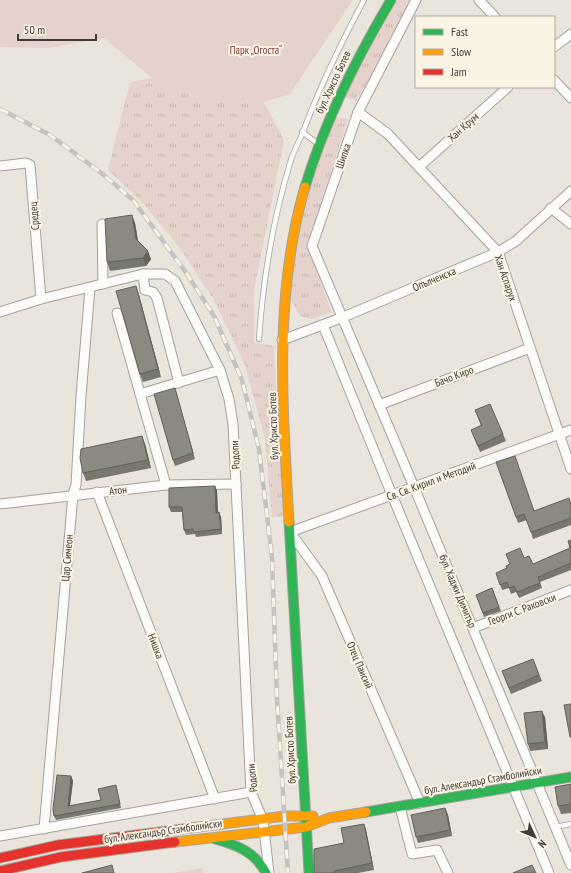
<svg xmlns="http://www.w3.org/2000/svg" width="571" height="873" font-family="'PT Sans Narrow',sans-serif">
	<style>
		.grass { fill: url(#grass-tufts) }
		.green { fill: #e5d2cc }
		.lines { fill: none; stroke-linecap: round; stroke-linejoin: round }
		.lane-casing { stroke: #a5a29b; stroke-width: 6 }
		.street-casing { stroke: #a5a29b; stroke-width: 11 }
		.fast-casing { stroke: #a5a29b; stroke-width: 11 }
		.slow-casing { stroke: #a5a29b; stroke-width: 11 }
		.jam-casing { stroke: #a5a29b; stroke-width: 11 }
		.lane { stroke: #fcfbfa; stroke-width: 4.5 }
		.street { stroke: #fcfbfa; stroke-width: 9 }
		.fast { stroke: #30b455; stroke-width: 9 }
		.slow { stroke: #ff9f0a; stroke-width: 9 }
		.jam { stroke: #e5322d; stroke-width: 9 }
		.rail-casing { stroke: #c4c3c1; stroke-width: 4.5 }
		.rail { stroke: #fbf3e4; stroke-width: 3; stroke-dasharray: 9; stroke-linecap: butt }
		.wall { fill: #78776e }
		.shaded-wall { fill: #62615a }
		.building { fill: #8c8a80; stroke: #62615a }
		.labels { text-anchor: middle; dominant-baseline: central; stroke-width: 4; stroke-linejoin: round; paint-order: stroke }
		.park-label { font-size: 11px; fill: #783d37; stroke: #fbf3e4 }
		.street-label { font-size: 11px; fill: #403c37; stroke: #fbf3e4 }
	</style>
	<defs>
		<pattern id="grass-tufts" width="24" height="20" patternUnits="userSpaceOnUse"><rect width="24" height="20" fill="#e5d2cc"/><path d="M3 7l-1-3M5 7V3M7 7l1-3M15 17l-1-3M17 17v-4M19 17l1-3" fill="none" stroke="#c6b5b0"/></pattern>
	</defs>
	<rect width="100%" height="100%" fill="#e9e5dc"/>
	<!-- grass -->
	<g class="grass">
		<polygon points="397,0 417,0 356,101 344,97"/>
		<polygon points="152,78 191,95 264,102 284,140 254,290 254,343 274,346 283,516 272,517 265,439 245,365 214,300 179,247 141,201 108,170 130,82"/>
		<polygon points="330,116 348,119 307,247 332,312 312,319 300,316 290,298 298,232"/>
	</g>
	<!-- green -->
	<g class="green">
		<polygon points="0,0 353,0 290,94 264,102 191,95 152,78 104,38 49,48 0,47"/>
		<polygon points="202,868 203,873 173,873"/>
	</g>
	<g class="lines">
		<!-- lane casing -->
		<g class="lane-casing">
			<g id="lane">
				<polyline points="302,132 317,143"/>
				<path d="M259,339C263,279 273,220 290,163C293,152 299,142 303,132C320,86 341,43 364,0"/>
				<polyline points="555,827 571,824"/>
			</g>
		</g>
		<!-- street casing -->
		<g class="street-casing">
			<g id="street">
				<polyline points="416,0 358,112 312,246 414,487 571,865"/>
				<polyline points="479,0 495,17"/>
				<polyline points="554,47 571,34"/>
				<polyline points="554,80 571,98"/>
				<polyline points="358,112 388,134 498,252 571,469"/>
				<polyline points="0,166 26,163 30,165 41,299"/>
				<polyline points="419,167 508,87"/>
				<polyline points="551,208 571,224"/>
				<polyline points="102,224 103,284"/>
				<polyline points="143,274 145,290 153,292 157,298 179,383"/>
				<polyline points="0,312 41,299 143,274 165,274 175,281 220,370 229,399 233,424 251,792 263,820 269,873"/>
				<polyline points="117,313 166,485"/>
				<polyline points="323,325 392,495 549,873"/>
				<polyline points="282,340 341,318 498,252 516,241 571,191"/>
				<polyline points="140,394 220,370"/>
				<polyline points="379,405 530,348"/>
				<polyline points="97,492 215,799"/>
				<polyline points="0,504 166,485 236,484"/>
				<polyline points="473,628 571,590"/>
				<polyline points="420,803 322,576 290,532 571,430"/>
				<polyline points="400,807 412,854 437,850 448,873"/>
				<polyline points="44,829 73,494 76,485 81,396 90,288"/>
				<polyline points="0,836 251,792"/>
			</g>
		</g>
		<!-- fast casing -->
		<g class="fast-casing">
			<g id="fast">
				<path d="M305,187C325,120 356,59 391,0"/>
				<polyline points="289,522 309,873"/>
				<polyline points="366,812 571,777"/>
				<path d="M215,839C237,845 255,852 266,873"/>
			</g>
		</g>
		<!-- slow casing -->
		<g class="slow-casing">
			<g id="slow">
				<path d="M289,522C283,410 273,296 305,187"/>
				<polyline points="191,828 285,816 313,816"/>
				<polyline points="175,842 306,827 329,818 366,812"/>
			</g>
		</g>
		<!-- jam casing -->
		<g class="jam-casing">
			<g id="jam">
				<polyline points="0,858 58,845 191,828"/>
				<polyline points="0,871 61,857 175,842"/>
			</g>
		</g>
		<!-- lane -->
		<use href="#lane" class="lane"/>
		<!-- street -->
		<use href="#street" class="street"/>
		<!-- fast -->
		<use href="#fast" class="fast"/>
		<!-- slow -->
		<use href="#slow" class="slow"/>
		<!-- jam -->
		<use href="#jam" class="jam"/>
		<!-- rail casing -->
		<g class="rail-casing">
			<polyline id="rail" points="0,109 50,135 100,172 133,200 187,274 214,316 242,380 259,449 272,558 277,699 288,873"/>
		</g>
		<!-- rail -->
		<use href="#rail" class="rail"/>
	</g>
	<!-- wall -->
	<g class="wall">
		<polygon points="132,215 135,223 138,241 151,259 146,266 110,271 107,262"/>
		<polygon points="136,286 139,295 161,377 143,382 140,374"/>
		<polygon points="175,388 195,459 175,466 173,460"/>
		<polygon points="475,410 503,434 506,441 480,452 471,430 481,426"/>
		<polygon points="142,436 145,444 151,468 86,481 83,473"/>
		<polygon points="496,462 534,511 571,505 571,525 533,539 527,520 518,523"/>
		<polygon points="215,486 217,491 218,512 219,512 221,517 222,534 196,537 195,534 186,535 184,530 182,512 171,512 169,507"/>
		<polygon points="571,540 571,570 540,582 542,588 519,598 516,592 511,594 509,588 502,590 496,573 507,568 524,558 533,564 570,548"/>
		<polygon points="492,588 501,611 484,617 476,595"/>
		<polygon points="533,659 542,681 511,694 502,671"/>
		<polygon points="545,717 548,749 530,751 528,744"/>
		<polygon points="71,776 73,781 70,806 101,800 117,789 121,808 56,820 54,816"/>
		<polygon points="571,784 571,813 561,814 558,806"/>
		<polygon points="445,808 448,815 452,836 418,843 416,837"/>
		<polygon points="364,824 366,830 374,870 358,873 314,873"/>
	</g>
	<!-- shaded-wall -->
	<g class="shaded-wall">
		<polygon points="132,215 135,223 139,247 136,239"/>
		<polygon points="148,251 151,259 146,266 143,258"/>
		<polygon points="136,286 139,295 161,377 158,369"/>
		<polygon points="175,388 177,395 195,459 193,453"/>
		<polygon points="142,436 145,444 151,468 148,460"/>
		<polygon points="215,486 217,491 218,518 216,513"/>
		<polygon points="219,512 221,517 222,534 221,529"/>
		<polygon points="542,711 545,717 548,749 545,742"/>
		<polygon points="71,776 73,781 69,811 68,806"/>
		<polygon points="445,808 448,815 452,836 450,830"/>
		<polygon points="364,824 366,830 374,870 372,863"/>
	</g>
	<!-- building -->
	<g class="building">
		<polygon points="132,215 136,239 148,251 143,258 107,262 105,219"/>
		<polygon points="136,286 158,369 140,374 116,291"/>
		<polygon points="175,388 193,453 173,460 154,394"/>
		<polygon points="490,404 503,434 478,446 471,430 482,425 475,410"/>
		<polygon points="142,436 148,460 83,473 80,458 81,449"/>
		<polygon points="515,456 534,511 569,498 571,505 571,518 531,532 524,514 516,517 496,462"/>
		<polygon points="215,486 216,513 219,512 221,529 194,532 193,529 184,530 182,507 169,507 169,488"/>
		<polygon points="571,540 571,563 538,577 540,583 517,592 514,586 509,588 507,582 500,585 496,573 507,568 506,566 510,564 506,554 520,548 524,558 529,556 533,564 570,548 568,541"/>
		<polygon points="492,588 499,607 483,613 476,595"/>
		<polygon points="533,659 539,675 509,688 502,671"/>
		<polygon points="571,704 571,737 570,737 564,705"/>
		<polygon points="542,711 545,742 528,744 524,713"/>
		<polygon points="57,775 71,776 68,806 101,800 98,789 116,785 120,804 54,816 53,809"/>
		<polygon points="571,784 571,804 558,806 555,787"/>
		<polygon points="445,808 450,830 416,837 411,815"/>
		<polygon points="364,824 372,863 334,871 335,873 314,873 314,849 344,843 341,828"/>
		<polygon points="112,865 114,873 82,873"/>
		<polygon points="532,865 536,873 513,873"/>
	</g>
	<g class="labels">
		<!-- park labels -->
		<g class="park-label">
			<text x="256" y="50">Парк „Огоста“</text>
		</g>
		<!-- street labels -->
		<g class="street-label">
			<text transform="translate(333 82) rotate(-65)">бул. Христо Ботев</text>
			<text transform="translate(463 127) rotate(-42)">Хан Крум</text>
			<text transform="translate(343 156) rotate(-71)">Шипка</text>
			<text transform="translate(34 216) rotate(-95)">Средец</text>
			<text transform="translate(506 278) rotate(71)">Хан Аспарух</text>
			<text transform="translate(434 279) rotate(-23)">Опълченска</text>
			<text transform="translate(454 376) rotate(-21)">Бачо Киро</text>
			<text transform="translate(273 426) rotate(-92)">бул. Христо Ботев</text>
			<text transform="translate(235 455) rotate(-93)">Родопи</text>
			<text transform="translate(431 481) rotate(-20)">Св. Св. Кирил и Методий</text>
			<text transform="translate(118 490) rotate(-6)">Атон</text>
			<text transform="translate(67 558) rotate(-85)">Цар Симеон</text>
			<text transform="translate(458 591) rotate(67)">бул. Хаджи Димитър</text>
			<text transform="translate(522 609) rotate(-21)">Георги С. Раковски</text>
			<text transform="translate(156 646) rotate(69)">Нишка</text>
			<text transform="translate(360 665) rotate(67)">Отец Паисий</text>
			<text transform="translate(290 750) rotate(-93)">бул. Христо Ботев</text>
			<text transform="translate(252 778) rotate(-96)">Родопи</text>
			<text transform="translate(483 780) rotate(-10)">бул. Александър Стамболийски</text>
			<text transform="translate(163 831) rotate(-8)">бул. Александър Стамболийски</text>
		</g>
	</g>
	<!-- legend -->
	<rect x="415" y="16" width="140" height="72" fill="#fbf3e4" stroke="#b0aa9f"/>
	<rect x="423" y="29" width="20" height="6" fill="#30b455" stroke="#b0aa9f"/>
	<text x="451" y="36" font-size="12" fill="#403c37">Fast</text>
	<rect x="423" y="49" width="20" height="6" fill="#ff9f0a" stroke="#b0aa9f"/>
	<text x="451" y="56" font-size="12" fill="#403c37">Slow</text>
	<rect x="423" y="69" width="20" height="6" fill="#e5322d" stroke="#b0aa9f"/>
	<text x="451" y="76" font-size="12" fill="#403c37">Jam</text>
	<!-- north arrow -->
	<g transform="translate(535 837) rotate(134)" stroke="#fbf3e4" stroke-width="3" paint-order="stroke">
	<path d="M0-3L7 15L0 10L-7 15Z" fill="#403c37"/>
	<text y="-6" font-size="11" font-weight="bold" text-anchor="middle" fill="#403c37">N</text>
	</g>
	<!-- scale -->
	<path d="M18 34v6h78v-6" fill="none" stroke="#403c37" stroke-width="2"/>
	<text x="24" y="34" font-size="12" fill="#403c37" stroke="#fbf3e4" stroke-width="3" paint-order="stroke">50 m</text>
</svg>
